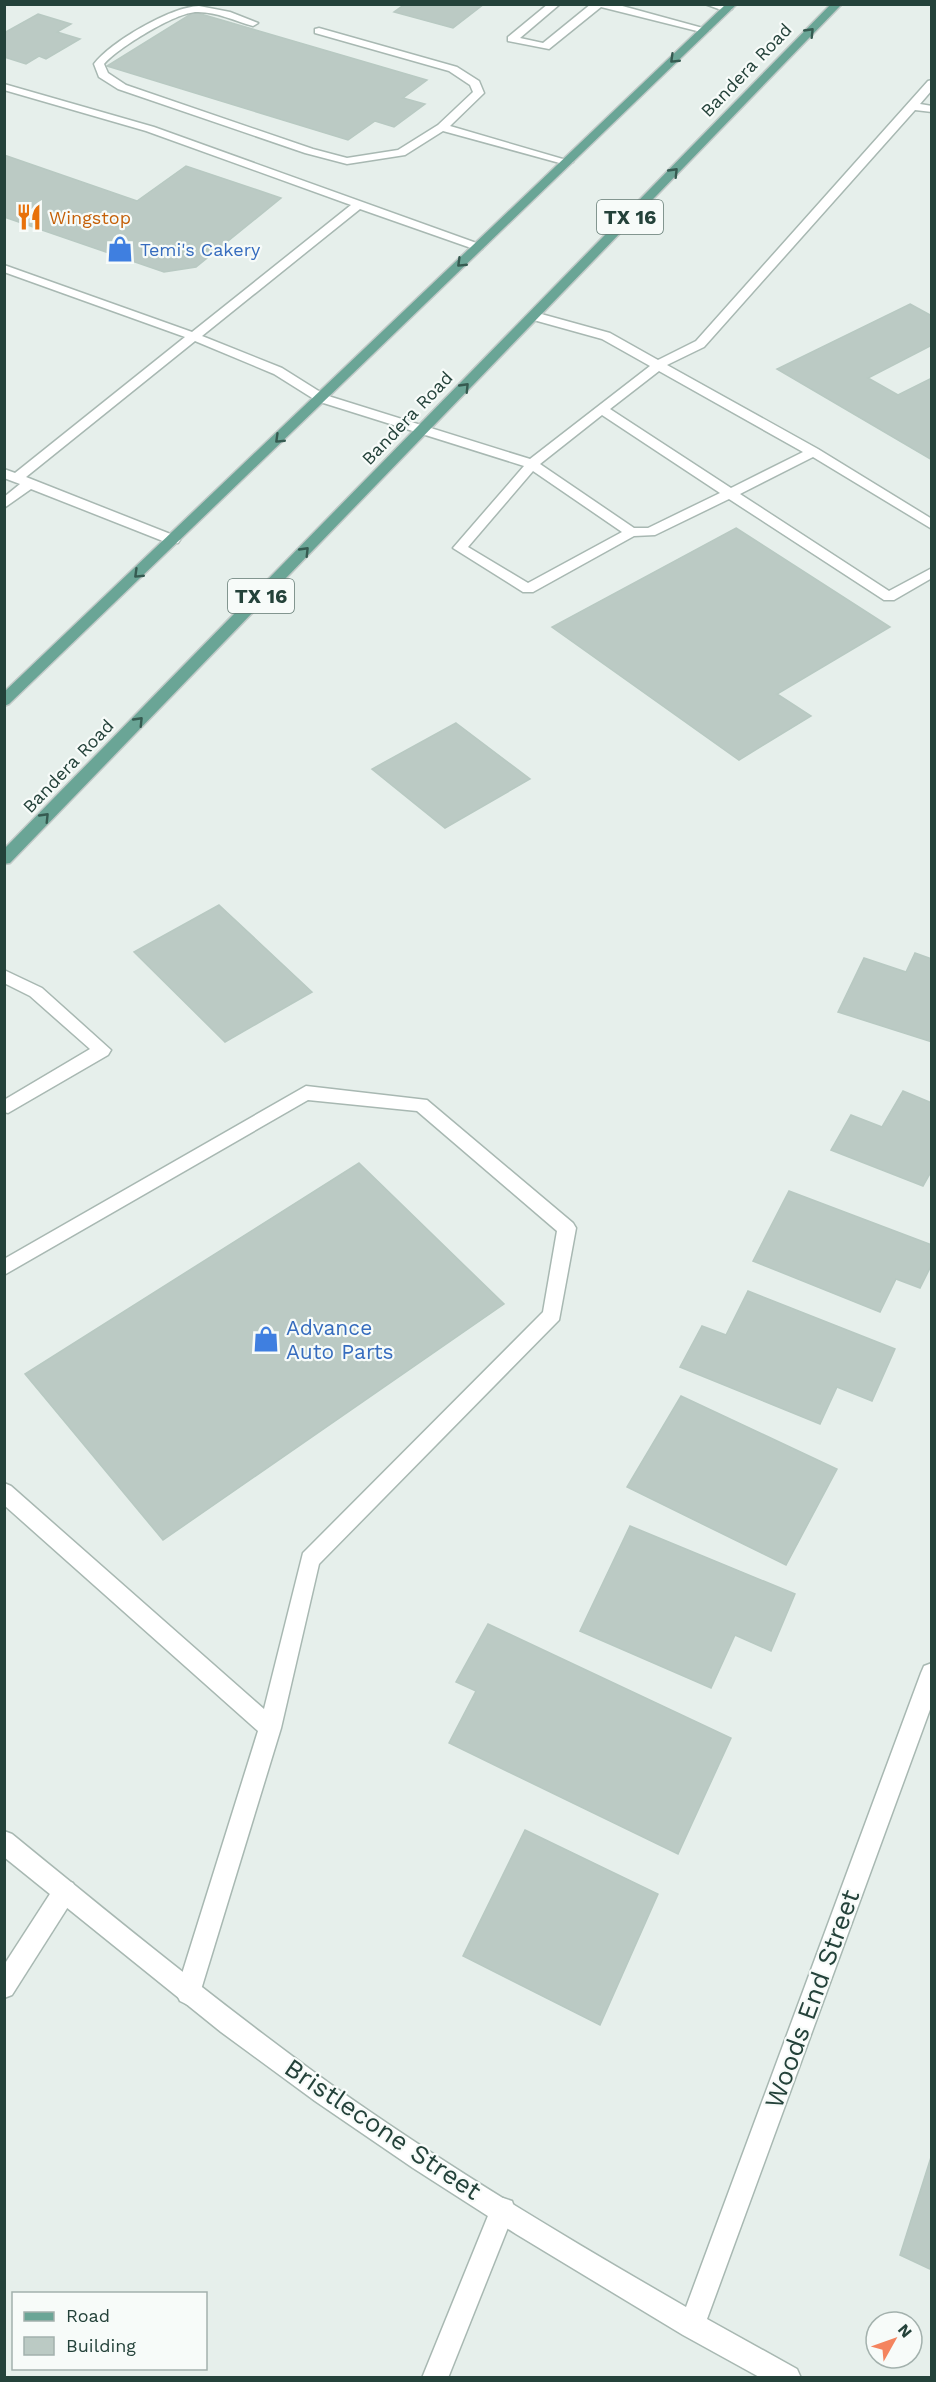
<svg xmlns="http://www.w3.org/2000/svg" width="936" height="2382" font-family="'Work Sans',sans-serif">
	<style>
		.building { fill: #bbcac4; stroke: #b8c9c2; stroke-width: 1.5 }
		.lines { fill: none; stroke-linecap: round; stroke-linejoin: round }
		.service-casing { stroke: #a8b8b2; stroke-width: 3 }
		.minor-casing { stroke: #a8b8b2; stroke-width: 3 }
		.primary-casing { stroke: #c2cac8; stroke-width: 3 }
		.service { fill: #fff; fill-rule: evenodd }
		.minor { fill: #fff; fill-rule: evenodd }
		.primary { fill: #6aa596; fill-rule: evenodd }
		.oneway { stroke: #365b51 }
		.labels { text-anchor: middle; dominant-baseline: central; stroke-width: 4.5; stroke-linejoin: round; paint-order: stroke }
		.far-street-label { font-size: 18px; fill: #24423a; stroke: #f7fbf9 }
		.far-food-label { font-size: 18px; fill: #c56008; stroke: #f7fbf9; text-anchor: start }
		.far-shop-label { font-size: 18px; fill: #366cbe; stroke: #f7fbf9; text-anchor: start }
		.shield { fill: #f7fbf9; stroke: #637a73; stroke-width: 1.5 }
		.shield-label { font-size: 20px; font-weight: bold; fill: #24423a }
		.shop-label { font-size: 21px; fill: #366cbe; stroke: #f7fbf9; text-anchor: start }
		.near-street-label { font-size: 26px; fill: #24423a; stroke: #f7fbf9 }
	</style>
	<rect width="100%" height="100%" fill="#e6efeb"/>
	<!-- building -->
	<g class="building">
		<polygon points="405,4 484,4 453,28 394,12"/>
		<polygon points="194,12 427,80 403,98 425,104 394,127 375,121 348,140 107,66"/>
		<polygon points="38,14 71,24 57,32 80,39 46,59 39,56 26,64 4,57 4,33"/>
		<polygon points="4,155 137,201 186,166 281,198 196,267 164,272 4,217"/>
		<polygon points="910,304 932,316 932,345 868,378 898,395 932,378 932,460 777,369"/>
		<polygon points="736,528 890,627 777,694 811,716 739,760 552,627"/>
		<polygon points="456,723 530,779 445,828 372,769"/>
		<polygon points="219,905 312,992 225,1042 134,952"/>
		<polygon points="915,953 932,959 932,1042 838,1012 864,958 906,972"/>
		<polygon points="903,1091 932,1103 932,1170 923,1186 831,1150 851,1115 882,1127"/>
		<polygon points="359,1163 504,1304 163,1540 25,1374"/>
		<polygon points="789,1191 932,1245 932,1264 920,1288 896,1279 880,1312 753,1261"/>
		<polygon points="748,1291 895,1349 872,1401 837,1387 820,1424 680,1367 702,1326 726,1335"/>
		<polygon points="681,1396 837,1469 786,1565 627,1487"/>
		<polygon points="630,1526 795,1594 771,1651 735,1635 711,1688 580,1631"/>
		<polygon points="488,1624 731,1738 678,1854 449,1743 476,1691 456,1682"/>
		<polygon points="525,1830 658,1894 600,2025 463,1956"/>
		<polygon points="932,2154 932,2270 900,2255"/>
	</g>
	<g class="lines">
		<!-- service casing -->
		<g class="service-casing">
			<g id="service">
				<polygon points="548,4 560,4 520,38 543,43 591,4 615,4 710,30 705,33 601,7 549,49 508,41 508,37"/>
				<polygon points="705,4 723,4 732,9 727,12"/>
				<path d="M199,6L230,12L258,23L253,26C235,21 217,12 198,12C177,11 118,48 104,64L108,73L126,85L313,149L347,158L398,150L438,125L473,92L470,85L449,71L315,33V29L319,28L457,67L479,81L484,93L450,126L573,162L567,165L443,131L405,155L347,164L305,153L118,89L99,77L94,64C111,42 170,7 199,6Z"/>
				<path d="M932,80V90L920,104L932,106V112L915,110L704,347L667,365L818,449L932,519V529L813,457L740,494L889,591L932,568V578L894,600H884L729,499L655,535L634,536L533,592H523L453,548L524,466L317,401L274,374L195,341L26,477L178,537L180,540L178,543H168L31,489L4,508V497L20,484L4,478V469L15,473L185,337L4,272V265L192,332L351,205L146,131L4,90V84L154,127L482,245V249H474L360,209L202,336L282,368L325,395L530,459L650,366L602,339L530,319V313L534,312L610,333L658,360L696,341L928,81ZM659,371L803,452L731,488L610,409ZM602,415L720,493L648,528H634L540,464ZM533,471L622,532L528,583L468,547Z"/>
				<polygon points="4,970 42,988 111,1050 108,1055 8,1113 4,1112 4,1100 90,1049 30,996 4,983"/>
				<polygon points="306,1086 427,1100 573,1223 576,1228 559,1320 319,1564 281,1728 200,1993 196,2001 188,2005 180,2001 176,1993 258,1731 4,1505 4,1483 11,1486 264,1709 303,1553 543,1312 557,1231 417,1111 308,1100 4,1275 4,1259"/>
				<polygon points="65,1880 73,1883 76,1891 73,1899 12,1995 4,1998 4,1965 57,1883"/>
				<polygon points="503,2198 512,2201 515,2210 448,2378 422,2378 494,2201"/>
			</g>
		</g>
		<!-- minor casing -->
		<g class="minor-casing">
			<path id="minor" d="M932,1663V1704L707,2319L797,2369L801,2378H761L683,2335L516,2234L413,2168L315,2101L221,2032L4,1857V1831L12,1834C116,1919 220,2004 329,2083C444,2165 565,2237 686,2307L921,1673L924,1666Z"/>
		</g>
		<!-- primary casing -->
		<g class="primary-casing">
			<g id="primary">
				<polygon points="726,4 737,4 9,704 4,706 4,692"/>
				<polygon points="831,4 842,4 10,863 4,864 4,849"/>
			</g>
		</g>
		<!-- service -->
		<use href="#service" class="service"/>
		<!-- minor -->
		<use href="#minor" class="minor"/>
		<!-- primary -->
		<use href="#primary" class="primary"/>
	</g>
	<!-- one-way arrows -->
	<defs><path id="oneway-chevron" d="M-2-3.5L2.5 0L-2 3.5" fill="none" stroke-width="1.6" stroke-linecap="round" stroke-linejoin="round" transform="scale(1.5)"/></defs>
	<g class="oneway">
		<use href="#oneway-chevron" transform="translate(810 32) rotate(-46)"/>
		<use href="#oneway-chevron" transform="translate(674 59) rotate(136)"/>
		<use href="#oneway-chevron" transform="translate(674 172) rotate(-46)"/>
		<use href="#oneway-chevron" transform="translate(461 263) rotate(136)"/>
		<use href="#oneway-chevron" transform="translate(465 387) rotate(-46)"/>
		<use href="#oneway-chevron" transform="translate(279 439) rotate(136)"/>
		<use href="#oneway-chevron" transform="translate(305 551) rotate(-46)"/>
		<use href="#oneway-chevron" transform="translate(138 574) rotate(136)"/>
		<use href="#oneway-chevron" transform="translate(139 721) rotate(-46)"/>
		<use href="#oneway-chevron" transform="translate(45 817) rotate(-46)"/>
	</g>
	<!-- icons -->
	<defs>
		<g id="restaurant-bare" transform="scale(2.07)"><path d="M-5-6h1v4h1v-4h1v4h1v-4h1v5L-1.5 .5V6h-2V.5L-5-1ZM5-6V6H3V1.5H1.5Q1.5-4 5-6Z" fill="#e8710a" stroke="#f7fbf9" stroke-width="2.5" paint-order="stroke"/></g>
		<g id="shop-bare" transform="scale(2.07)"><path d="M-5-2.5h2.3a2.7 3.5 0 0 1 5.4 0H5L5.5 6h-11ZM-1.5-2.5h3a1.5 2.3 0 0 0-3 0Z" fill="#3f7fe0" stroke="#f7fbf9" stroke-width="2.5" paint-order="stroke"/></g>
	</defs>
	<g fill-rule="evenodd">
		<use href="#restaurant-bare" x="29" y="217"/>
		<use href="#shop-bare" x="120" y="249"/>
		<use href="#shop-bare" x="266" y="1339"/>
	</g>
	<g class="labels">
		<!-- far-street labels -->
		<g class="far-street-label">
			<text transform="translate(746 70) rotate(-46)">Bandera Road</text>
			<text transform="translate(407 418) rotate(-46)">Bandera Road</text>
			<text transform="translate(68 766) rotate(-46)">Bandera Road</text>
		</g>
		<!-- far-food labels -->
		<g class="far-food-label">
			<text x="49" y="217">Wingstop</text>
		</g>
		<!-- far-shop labels -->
		<g class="far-shop-label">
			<text x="140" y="249">Temi's Cakery</text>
		</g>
		<!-- shield labels -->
		<g class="shield">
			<rect x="597" y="200" width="66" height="34" rx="4.5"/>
			<rect x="228" y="579" width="66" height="34" rx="4.5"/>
		</g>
		<g class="shield-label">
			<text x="630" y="217">TX 16</text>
			<text x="261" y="596">TX 16</text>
		</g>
		<!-- shop labels -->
		<g class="shop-label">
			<text x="286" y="1327">Advance<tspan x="286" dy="24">Auto Parts</tspan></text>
		</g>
		<!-- near-street labels -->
		<g class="near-street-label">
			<text transform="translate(812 1999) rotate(-70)">Woods End Street</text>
			<text transform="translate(383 2129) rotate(34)">Bristlecone Street</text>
		</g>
	</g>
	<!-- border -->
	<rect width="936" height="2382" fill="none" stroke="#24423a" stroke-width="12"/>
	<!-- legend -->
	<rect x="12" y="2292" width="195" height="78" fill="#f7fbf9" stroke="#a3b1ad" stroke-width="1.5"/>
	<rect x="24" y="2312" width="30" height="9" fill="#6aa596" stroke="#a3b1ad" stroke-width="1.5"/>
	<text x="66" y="2322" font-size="18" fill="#24423a">Road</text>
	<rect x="24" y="2337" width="30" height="18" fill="#bbcac4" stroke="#a3b1ad" stroke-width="1.5"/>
	<text x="66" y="2352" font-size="18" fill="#24423a">Building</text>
	<!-- north arrow -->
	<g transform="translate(894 2340) rotate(50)"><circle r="28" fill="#f7fbf9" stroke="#a3b1ad" stroke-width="1.5"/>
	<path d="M0-4.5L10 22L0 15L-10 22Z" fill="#f4845f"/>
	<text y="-9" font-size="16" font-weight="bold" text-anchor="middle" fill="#24423a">N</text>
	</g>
</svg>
